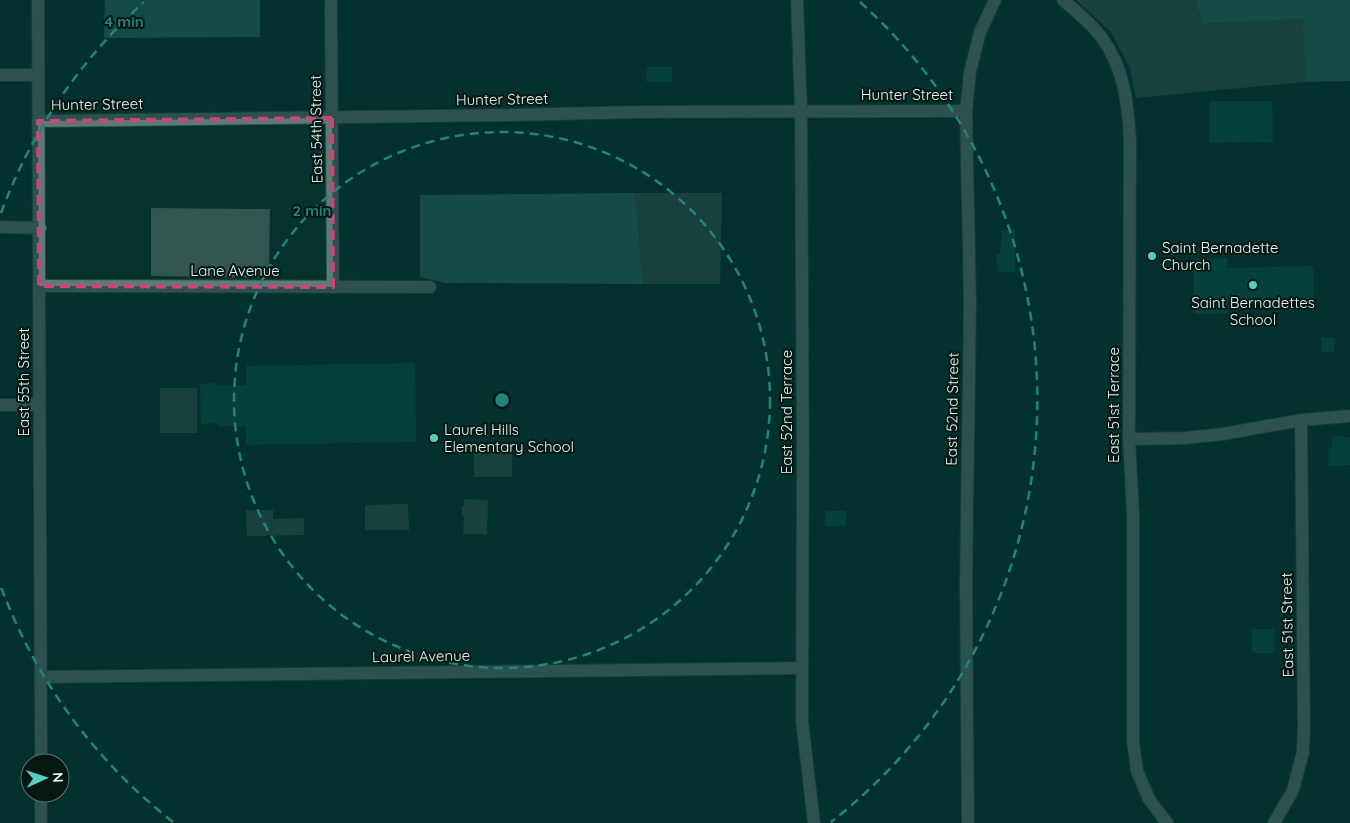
<svg xmlns="http://www.w3.org/2000/svg" width="1350" height="823" font-family="Quicksand,sans-serif">
	<style>
		.green { fill: #325550 }
		.forest { fill: #296a62 }
		.building { fill: #09534b }
		.lines { fill: none; stroke-linecap: round; stroke-linejoin: round }
		.minor-casing { stroke: #234e49; stroke-width: 14 }
		.minor { stroke: #5f7975; stroke-width: 12 }
		.marked { fill: none; stroke: #c9457a; stroke-width: 4; stroke-dasharray: 10 6; stroke-linejoin: round }
		.ring { fill: none; stroke: #24837c; stroke-width: 2.5; stroke-dasharray: 9 6 }
		.poi-dot { fill: #58cebf; stroke: #061714; stroke-width: 2 }
		.labels { text-anchor: middle; dominant-baseline: central; stroke-width: 4; stroke-linejoin: round; paint-order: stroke }
		.street-label { font-size: 15px; fill: #e3faf6; stroke: #061714 }
		.poi-label { font-size: 15px; fill: #e3faf6; stroke: #061714; text-anchor: start }
		.centre { fill: #24837c; stroke: #061714; stroke-width: 2.5 }
		.ring-label { font-size: 15px; text-anchor: middle; font-weight: bold; fill: #24837c; stroke: #061714; stroke-width: 4; stroke-linejoin: round; paint-order: stroke }
	</style>
	<rect width="100%" height="100%" fill="#04322d"/>
	<!-- green -->
	<g class="green">
		<polygon points="1076,0 1195,0 1203,24 1304,19 1305,82 1136,98 1130,68 1111,32"/>
		<polygon points="635,193 722,193 720,284 643,284"/>
		<polygon points="151,208 270,209 269,278 151,276"/>
		<rect x="160" y="388" width="37" height="45"/>
		<rect x="474" y="451" width="38" height="26"/>
		<polygon points="464,499 488,500 487,534 463,534 464,517 462,516 462,506 464,506"/>
		<polygon points="408,504 409,530 365,530 365,505"/>
		<polygon points="246,510 273,510 273,519 304,518 304,535 247,536"/>
	</g>
	<!-- forest -->
	<g class="forest">
		<polygon points="105,0 260,0 260,37 104,38"/>
		<polygon points="1195,0 1350,0 1350,81 1305,82 1303,19 1203,24"/>
		<polygon points="635,193 643,284 446,283 420,277 420,195"/>
	</g>
	<!-- building -->
	<g class="building">
		<rect x="647" y="67" width="25" height="15"/>
		<polygon points="1209,101 1272,101 1273,142 1209,143"/>
		<polygon points="1002,230 1015,230 1015,272 997,272 996,254 1000,254"/>
		<polygon points="1227,258 1227,268 1313,266 1313,302 1227,304 1227,313 1194,314 1193,259"/>
		<polygon points="1321,337 1335,338 1334,352 1321,352"/>
		<polygon points="415,363 416,442 246,445 246,426 218,426 218,423 201,424 200,384 215,383 216,386 246,385 246,366"/>
		<polygon points="1333,436 1350,437 1350,465 1328,466 1329,449 1331,449"/>
		<rect x="825" y="511" width="21" height="15"/>
		<rect x="1252" y="629" width="23" height="24"/>
	</g>
	<g class="lines">
		<!-- minor casing -->
		<g class="minor-casing">
			<g id="minor">
				<polyline points="38,0 41,763"/>
				<polyline points="331,0 333,287"/>
				<polyline points="797,0 801,111 803,452 802,721 814,823"/>
				<path d="M1063,0C1076,11 1092,24 1102,38C1124,68 1128,104 1130,140L1129,439L1133,514V741L1137,771L1149,799L1167,823"/>
				<polyline points="0,75 38,75"/>
				<polyline points="38,121 512,115 639,112 966,111"/>
				<polyline points="0,227 40,228"/>
				<polyline points="39,286 430,287"/>
				<polyline points="0,405 39,405"/>
				<polyline points="1129,439 1185,438 1223,434 1301,420 1350,416"/>
				<polyline points="41,677 801,668"/>
				<polyline points="41,823 41,793"/>
				<polyline points="968,823 966,584 970,302 966,111 970,72 980,32 995,0"/>
				<polyline points="1274,823 1293,790 1303,752 1304,726 1301,420"/>
			</g>
		</g>
		<!-- minor -->
		<use href="#minor" class="minor"/>
	</g>
	<!-- marked area -->
	<path d="M0 0H1350V823H0ZM332,118L333,287L39,286L38,121Z" fill="#04322d" fill-opacity=".55" fill-rule="evenodd"/>
	<path class="marked" d="M332,118L333,287L39,286L38,121Z"/>
	<!-- distance rings -->
	<g class="ring">
		<circle cx="502" cy="400" r="268"/>
		<path d="M173 822A535 535 0 0 1 1 587M1 213A535 535 0 0 1 144 2M860 2A535 535 0 0 1 831 822"/>
	</g>
	<!-- markers -->
	<g class="poi-dot">
		<circle cx="1152" cy="256" r="5"/>
		<circle cx="1253" cy="285" r="5"/>
		<circle cx="434" cy="438" r="5"/>
	</g>
	<g class="labels">
		<!-- street labels -->
		<g class="street-label">
			<text x="907" y="94">Hunter Street</text>
			<text transform="translate(502 99) rotate(-1)">Hunter Street</text>
			<text transform="translate(97 104) rotate(-1)">Hunter Street</text>
			<text transform="translate(316 129) rotate(-91)">East 54th Street</text>
			<text x="235" y="270">Lane Avenue</text>
			<text transform="translate(23 382) rotate(-90)">East 55th Street</text>
			<text transform="translate(1113 405) rotate(-90)">East 51st Terrace</text>
			<text transform="translate(952 409) rotate(-89)">East 52nd Street</text>
			<text transform="translate(786 412) rotate(-90)">East 52nd Terrace</text>
			<text transform="translate(1287 625) rotate(-91)">East 51st Street</text>
			<text transform="translate(421 656) rotate(-1)">Laurel Avenue</text>
		</g>
		<!-- poi labels -->
		<g class="poi-label">
			<text x="1162" y="247">Saint Bernadette<tspan x="1162" dy="17">Church</tspan></text>
			<text x="1253" y="302" text-anchor="middle">Saint Bernadettes<tspan x="1253" dy="17">School</tspan></text>
			<text x="444" y="429">Laurel Hills<tspan x="444" dy="17">Elementary School</tspan></text>
		</g>
	</g>
	<circle cx="502" cy="400" r="8" class="centre"/>
	<g class="ring-label">
		<text x="124" y="27">4 min</text>
		<text x="312" y="216">2 min</text>
	</g>
	<!-- north arrow -->
	<g transform="translate(45 778) rotate(87)"><circle r="24" fill="#061714" stroke="#5e726e"/>
	<path d="M0-4L9 19L0 12L-9 19Z" fill="#58cebf"/>
	<text y="-8" font-size="14" font-weight="bold" text-anchor="middle" fill="#e3faf6">N</text>
	</g>
</svg>
